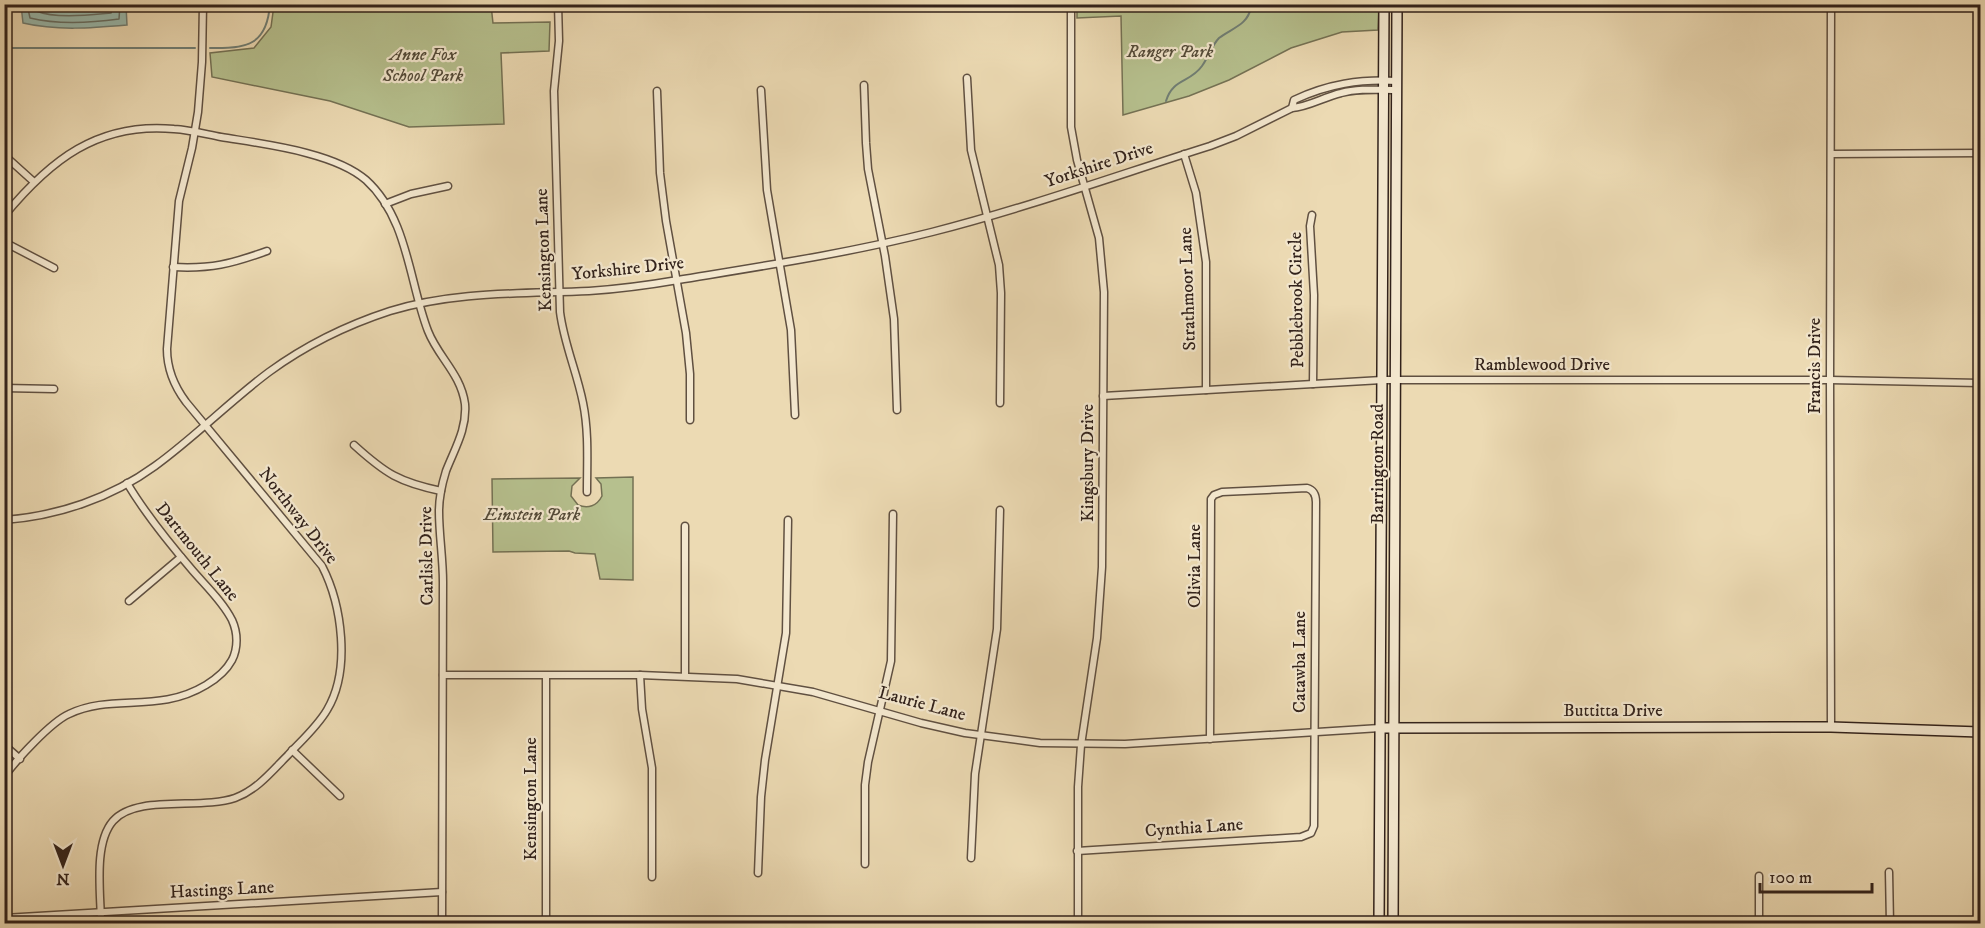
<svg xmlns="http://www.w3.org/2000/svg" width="1985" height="928" font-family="'IM FELL DW Pica',serif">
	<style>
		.green { fill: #b6c08e; stroke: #747154; stroke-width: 1.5 }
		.water { fill: #99baae; stroke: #707d73; stroke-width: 1.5 }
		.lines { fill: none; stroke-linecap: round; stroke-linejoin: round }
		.shore { stroke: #666e64; stroke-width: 1.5 }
		.stream { stroke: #707d73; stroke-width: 2 }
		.street-casing { stroke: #605041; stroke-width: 9 }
		.secondary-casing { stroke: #32221b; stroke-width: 12 }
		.street { stroke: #f3e7ce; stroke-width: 6 }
		.secondary { stroke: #f3e7ce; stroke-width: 9 }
		.labels { text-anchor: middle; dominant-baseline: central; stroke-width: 4.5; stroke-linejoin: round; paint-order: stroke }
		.park-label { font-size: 18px; font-style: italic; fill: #534a38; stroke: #f3e7ce }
		.street-label { font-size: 18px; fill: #32221b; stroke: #f3e7ce }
	</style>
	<rect width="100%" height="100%" fill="#ecdab3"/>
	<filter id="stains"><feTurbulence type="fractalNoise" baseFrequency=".00333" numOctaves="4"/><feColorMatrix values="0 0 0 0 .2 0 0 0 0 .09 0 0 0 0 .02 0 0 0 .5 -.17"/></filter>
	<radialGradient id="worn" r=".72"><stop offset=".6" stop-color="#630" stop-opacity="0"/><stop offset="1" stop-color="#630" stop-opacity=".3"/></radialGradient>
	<!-- green -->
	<g class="green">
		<polygon points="1077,4 1379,5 1378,30 1342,32 1291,48 1229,80 1189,96 1123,115 1121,16 1077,18"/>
		<polygon points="274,5 491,5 493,23 550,22 549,51 501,53 504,124 409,127 330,101 212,77 210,53 254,48 271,27"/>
		<path d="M633,477V580L600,579L595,554L575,553L569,551L493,552L492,479L580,478L572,486L571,496L578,505C588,509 597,506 602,496L601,484L596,478Z"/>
	</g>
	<!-- water -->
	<path class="water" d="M21,5H126L127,25C92,28 57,31 23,23Z"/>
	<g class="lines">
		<!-- shore -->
		<g class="shore">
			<path d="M27,4L30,18C59,25 90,23 119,19L120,4"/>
			<path d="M34,4L36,11C56,19 89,15 111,13L113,4"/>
		</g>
		<!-- stream -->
		<g class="stream">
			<polyline points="4,48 195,48"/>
			<path d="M210,48C247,49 267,45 270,4"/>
			<path d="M1166,101C1173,78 1190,83 1202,66C1208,58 1212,45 1219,38C1232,28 1248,25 1251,7"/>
		</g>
		<!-- street casing -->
		<g class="street-casing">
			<g id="street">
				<path d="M558,4L559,41L554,91L560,312C564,344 577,372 583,403C589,432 587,463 587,492"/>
				<polyline points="1071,4 1071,127 1077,160 1099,238 1104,292 1102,567 1097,638 1081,745 1078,787 1078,924"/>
				<polyline points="967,78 971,150 999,265 1001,293 1000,403"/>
				<polyline points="864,85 866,143 868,169 885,256 894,319 897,410"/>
				<polyline points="761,90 767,190 791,330 795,415"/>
				<polyline points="657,91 660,173 666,221 686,333 690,374 690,420"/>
				<path d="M1292,108L1294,100C1328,84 1360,79 1397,81"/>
				<polyline points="1184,154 1196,193 1206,262 1206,390"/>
				<polyline points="1832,154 1980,153"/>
				<polyline points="4,155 34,182"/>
				<polyline points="385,204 411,194 448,186"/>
				<polyline points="1312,215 1310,226 1314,295 1313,384"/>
				<path d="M4,216C50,160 98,122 174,129C190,130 205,134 221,137C263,144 334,152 366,180C408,218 409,282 428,331C438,357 461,374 465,404C467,429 455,448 446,471C442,484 439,498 439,511C439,535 443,558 443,582C443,696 442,810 442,924"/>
				<polyline points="4,242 54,268"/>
				<path d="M173,267C211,269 231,264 267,251"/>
				<polyline points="4,388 54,389"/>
				<polyline points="1103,396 1382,380 1830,380 1980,383"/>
				<path d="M354,445C386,474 399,482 441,491"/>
				<path d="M4,520C58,516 111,498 155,466C195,437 230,401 269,372C306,345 347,325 390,311C455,291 522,294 589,291C619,289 649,285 678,280C763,266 849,253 932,232C1026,208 1118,175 1210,146L1236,136L1292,108C1308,107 1324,97 1341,93C1359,88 1378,90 1397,90"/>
				<polyline points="129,601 181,557"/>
				<polyline points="443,675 640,675 737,679 813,692 921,723 965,733 1040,743 1125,744 1380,728"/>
				<polyline points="640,675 642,709 652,768 652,877"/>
				<polyline points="685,676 685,526"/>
				<polyline points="1831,727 1830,380 1831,4"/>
				<polyline points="4,745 20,759"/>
				<polyline points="292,750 340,796"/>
				<path d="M4,777C16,760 51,722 69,714C113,693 158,714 206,685C216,679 226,671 232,660C238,648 238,633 232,620C223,602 206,586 193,571C169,543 146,515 127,483"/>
				<path d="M1077,851L1301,837L1311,833L1314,826L1316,502C1316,495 1314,490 1307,488L1222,492L1214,495L1211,499L1210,739"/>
				<polyline points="971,858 975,774 997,629 1000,510"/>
				<polyline points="865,864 865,785 868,762 891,661 893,514"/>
				<polyline points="1889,872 1890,924"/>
				<polyline points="758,873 761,797 765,760 786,633 788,520"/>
				<polyline points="1759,876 1759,924"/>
				<polyline points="4,918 442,892"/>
				<polyline points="1890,923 1980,922"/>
				<path d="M101,924C101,895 93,844 113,821C136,794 201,810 235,798C257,790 272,771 288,755C301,741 317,727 327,710C351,670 342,605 322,566L186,402C174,386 167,370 167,349L179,201L192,148L198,112L202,62L203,4"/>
				<polyline points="546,924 546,676"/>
			</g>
		</g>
		<!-- secondary casing -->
		<g class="secondary-casing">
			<g id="secondary">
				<polyline points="1380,728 1831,727 1980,732"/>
				<polyline points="1379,924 1384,4"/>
				<polyline points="1393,924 1397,4"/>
			</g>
		</g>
		<!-- street -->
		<use href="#street" class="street"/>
		<!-- secondary -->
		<use href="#secondary" class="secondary"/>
	</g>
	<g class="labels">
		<!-- park labels -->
		<g class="park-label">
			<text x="1170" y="52">Ranger Park</text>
			<text x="423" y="55">Anne Fox<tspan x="423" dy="21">School Park</tspan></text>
			<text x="532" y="515">Einstein Park</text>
		</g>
		<!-- street labels -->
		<g class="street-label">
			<text transform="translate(1099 165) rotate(-18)">Yorkshire Drive</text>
			<text transform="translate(544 250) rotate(-92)">Kensington Lane</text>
			<text transform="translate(628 269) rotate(-6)">Yorkshire Drive</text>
			<text transform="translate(1188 289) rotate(-92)">Strathmoor Lane</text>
			<text transform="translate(1297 300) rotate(-91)">Pebblebrook Circle</text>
			<text x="1542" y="365">Ramblewood Drive</text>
			<text transform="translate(1815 366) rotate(-90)">Francis Drive</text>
			<text transform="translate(1088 463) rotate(-90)">Kingsbury Drive</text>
			<text transform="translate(1378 464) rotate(-90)">Barrington Road</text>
			<text transform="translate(298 516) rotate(52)">Northway Drive</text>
			<text transform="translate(197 552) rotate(51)">Dartmouth Lane</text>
			<text transform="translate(427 556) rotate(-91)">Carlisle Drive</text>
			<text transform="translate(1195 566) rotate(-90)">Olivia Lane</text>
			<text transform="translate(1300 662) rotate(-90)">Catawba Lane</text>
			<text transform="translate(922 704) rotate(15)">Laurie Lane</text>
			<text x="1613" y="711">Buttitta Drive</text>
			<text transform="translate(531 799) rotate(-90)">Kensington Lane</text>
			<text transform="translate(1194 828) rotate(-4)">Cynthia Lane</text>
			<text transform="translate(222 890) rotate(-3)">Hastings Lane</text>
		</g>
	</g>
	<!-- margin -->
	<rect width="1985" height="928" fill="none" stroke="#ecdab3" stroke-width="24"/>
	<rect x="6" y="6" width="1973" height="916" fill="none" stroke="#32221b" stroke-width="3"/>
	<rect x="12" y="12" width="1961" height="904" fill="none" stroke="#32221b" stroke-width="1.5"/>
	<!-- north arrow -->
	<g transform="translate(63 865) rotate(180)" stroke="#f3e7ce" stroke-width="4.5" paint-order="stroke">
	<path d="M0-4.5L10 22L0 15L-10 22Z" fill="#32221b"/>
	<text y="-9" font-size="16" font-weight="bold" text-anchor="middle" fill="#32221b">N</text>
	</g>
	<!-- scale -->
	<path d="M1760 883v9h112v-9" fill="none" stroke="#32221b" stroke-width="3"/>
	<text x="1769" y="883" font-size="18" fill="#32221b" stroke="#f3e7ce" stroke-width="4.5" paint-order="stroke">100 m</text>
	<rect width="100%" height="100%" filter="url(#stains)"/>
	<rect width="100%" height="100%" fill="url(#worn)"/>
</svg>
